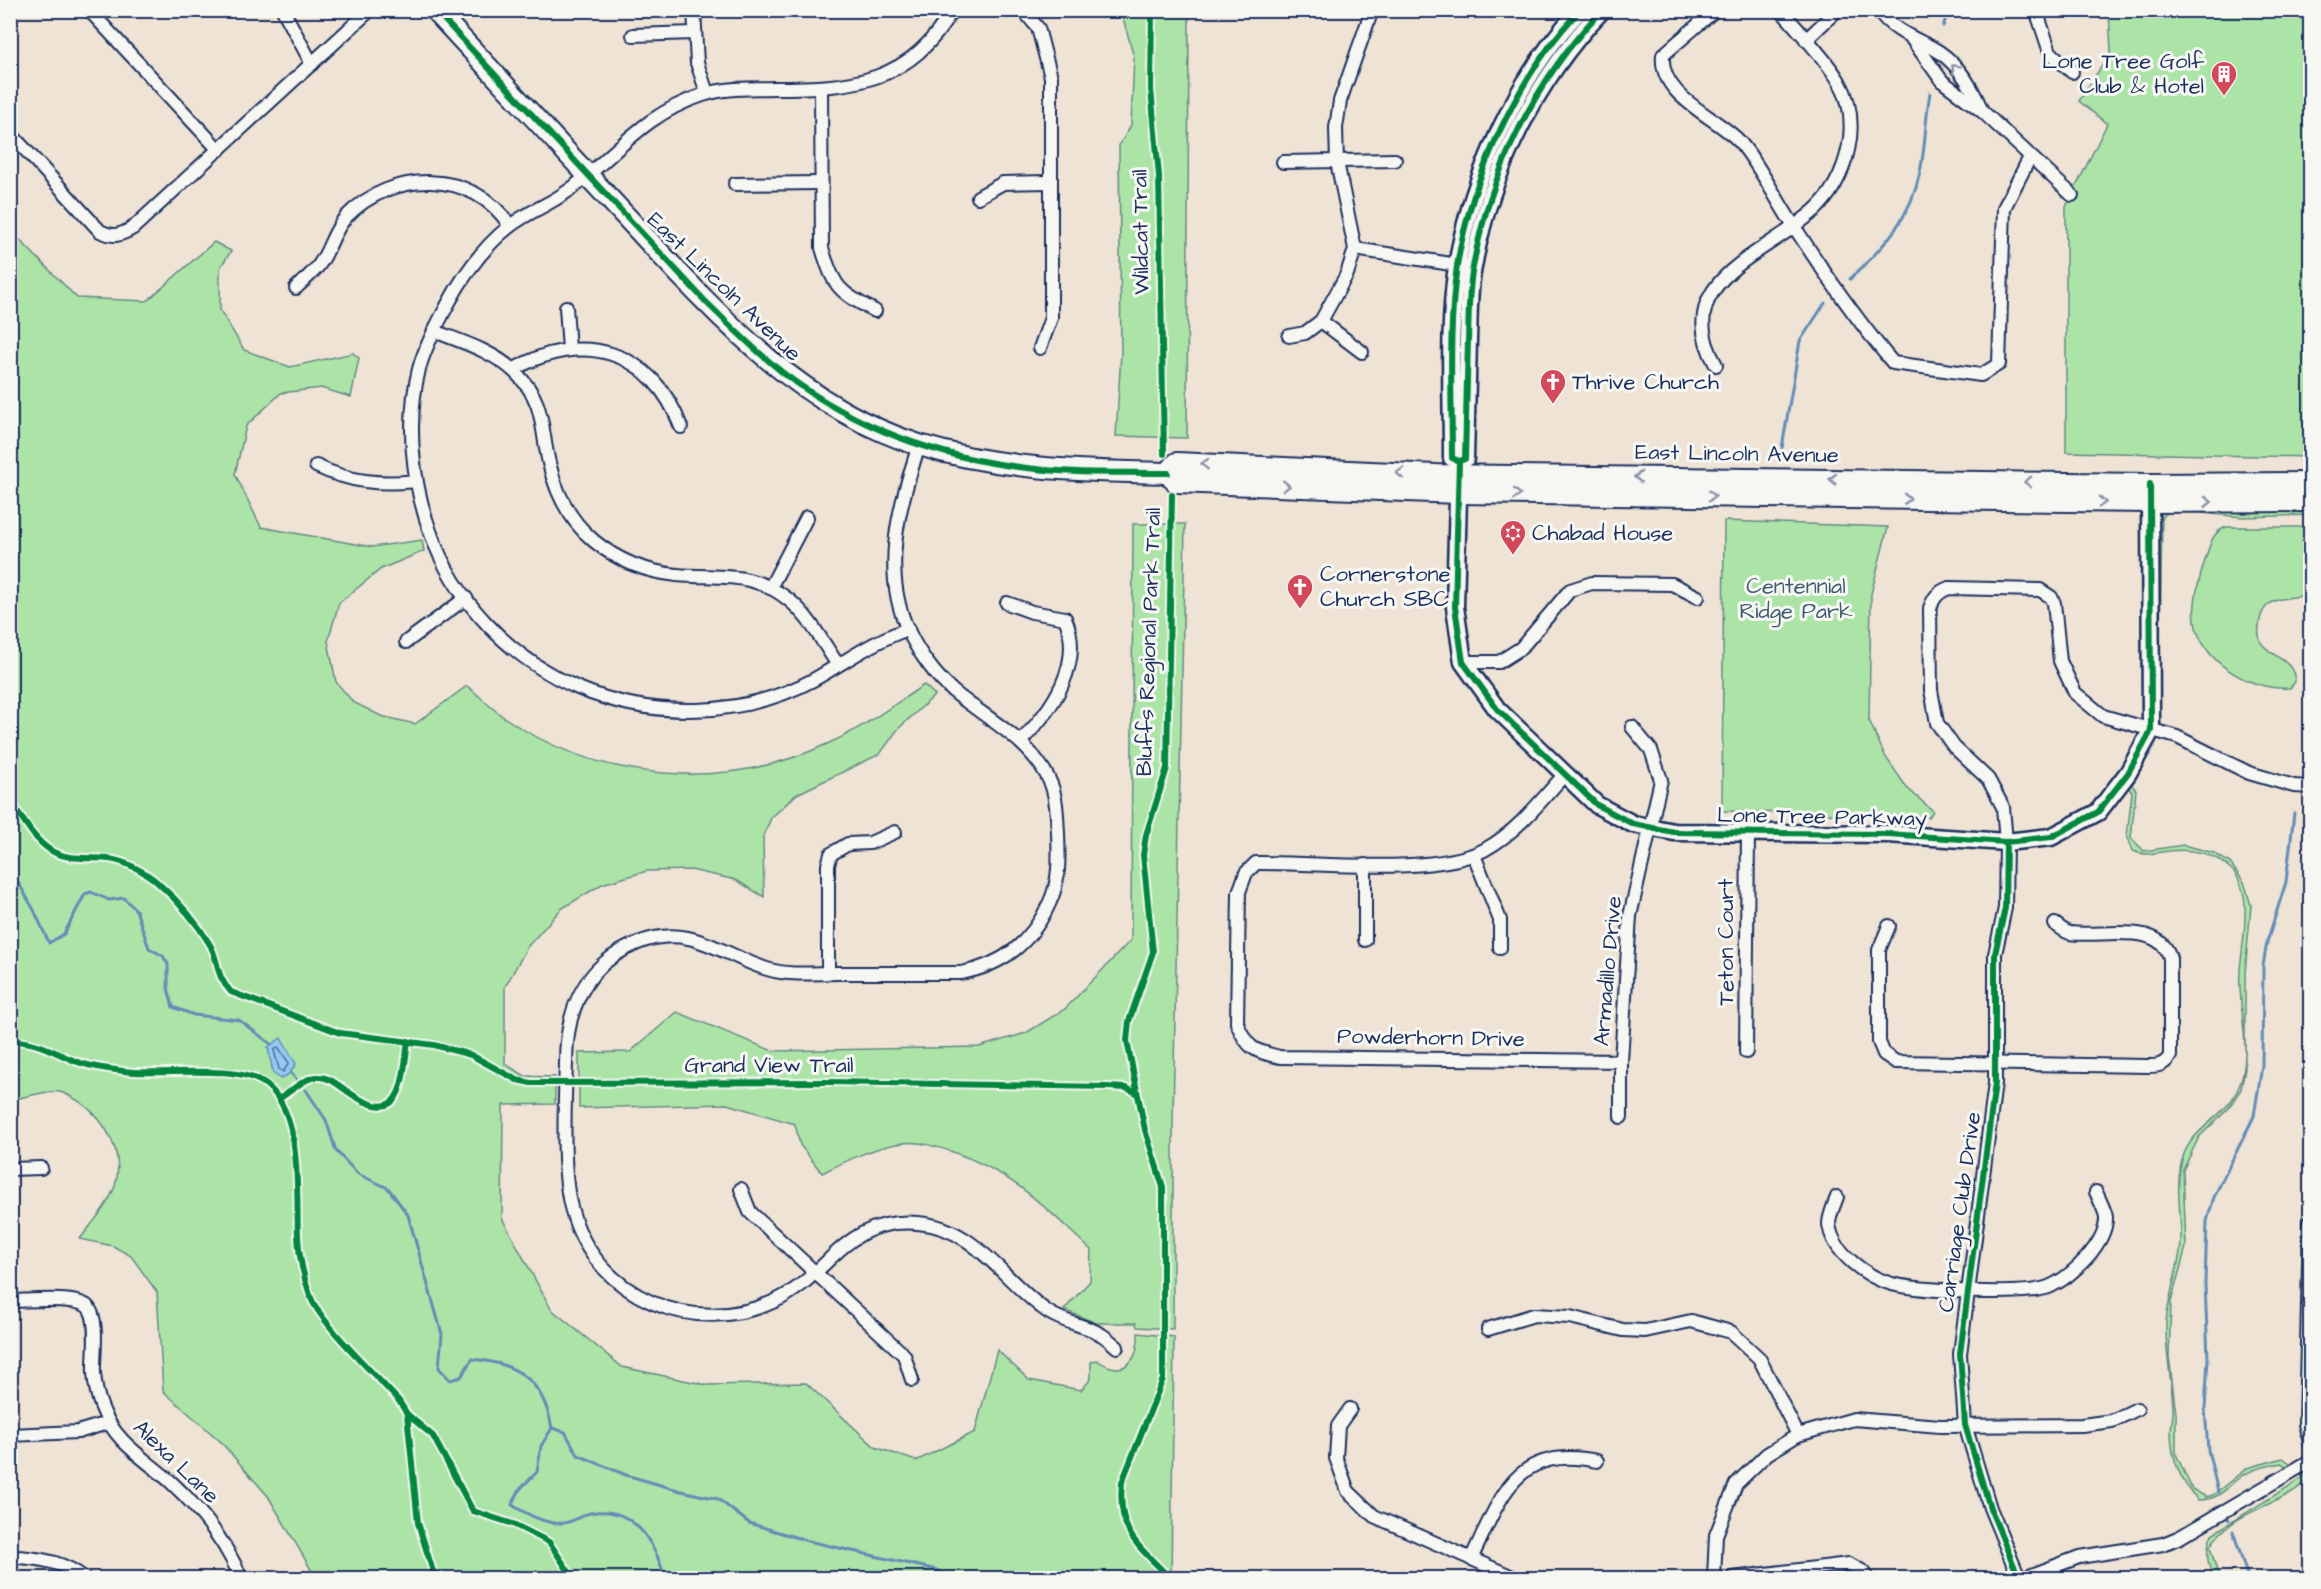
<svg xmlns="http://www.w3.org/2000/svg" width="2321" height="1589" font-family="'Architects Daughter',sans-serif">
	<style>
		.green { fill: #ace4a8; stroke: #648a83; stroke-width: 1.5 }
		.water { fill: #94caf2; stroke: #648cb7; stroke-width: 1.5 }
		.lines { fill: none; stroke-linecap: round; stroke-linejoin: round }
		.shore { stroke: #4b6d99; stroke-width: 1.5 }
		.stream { stroke: #648cb7; stroke-width: 3 }
		.minor-casing { stroke: #1b2f5e; stroke-width: 16 }
		.tertiary-casing { stroke: #1b2f5e; stroke-width: 21 }
		.primary-casing { stroke: #1b2f5e; stroke-width: 24 }
		.minor { stroke: #f6f6f2; stroke-width: 12 }
		.tertiary { stroke: #f6f6f2; stroke-width: 16 }
		.primary { stroke: #f6f6f2; stroke-width: 20 }
		.cycleway-casing { stroke: #f6f6f2; stroke-width: 10 }
		.cycleway { stroke: #00873e; stroke-width: 6 }
		.oneway { stroke: #8892a8 }
		.labels { text-anchor: middle; dominant-baseline: central; stroke-width: 6; stroke-linejoin: round; paint-order: stroke }
		.poi-label { font-size: 22px; fill: #1b2f5e; stroke: #f6f6f2; text-anchor: start }
		.street-label { font-size: 22px; fill: #1b2f5e; stroke: #f6f6f2 }
		.park-label { font-size: 22px; fill: #3f5c70; stroke: #f6f6f2 }
	</style>
	<rect width="100%" height="100%" fill="#eee3d4"/>
	<filter id="ink" filterUnits="userSpaceOnUse"><feTurbulence type="fractalNoise" baseFrequency=".0167" numOctaves="2"/><feDisplacementMap in="SourceGraphic" scale="12" xChannelSelector="R" yChannelSelector="G"/><feConvolveMatrix kernelMatrix="1 2 1 2 8 2 1 2 1" color-interpolation-filters="sRGB"/></filter>
	<g filter="url(#ink)">
		<!-- green -->
		<g class="green">
			<polygon points="1121,11 1189,11 1187,438 1116,436 1121,353 1119,146 1131,125 1134,57"/>
			<polygon points="2109,11 2310,11 2310,457 2066,452 2066,207 2107,124 2079,101 2111,52"/>
			<path d="M10,230L77,298L147,301L214,242L231,251L220,268V310L244,350L290,367L353,353L359,358L351,397L321,388L281,393L246,426L235,474L261,527L372,547L422,540L424,551L381,569L339,603L328,641L336,682L353,702L381,716L415,724L467,686C480,696 492,709 505,718C599,782 724,792 827,744C862,729 893,705 924,685L935,695L898,729L880,754L797,794L771,818L763,838L764,897L736,880L691,870L647,871L602,884L561,909L528,946L505,987V1064L525,1076L555,1077V1104L503,1105L502,1218L551,1309L622,1367L707,1385L806,1383L875,1447L916,1461L975,1432L997,1350L1029,1380L1081,1390L1091,1379V1362L1097,1360C1124,1379 1139,1361 1138,1333L1174,1337L1171,1578H316L268,1496L220,1441L163,1391L157,1292L131,1256L113,1246L80,1239C92,1223 108,1206 115,1186C127,1146 96,1104 60,1092C51,1089 21,1098 11,1100Z"/>
			<path d="M2190,506L2242,513L2310,510V515L2243,517L2169,510L2162,517L2159,708L2151,749L2132,785L2136,790L2131,838L2144,851L2184,845L2214,853L2230,863L2244,882L2251,905L2245,973V1069L2241,1089L2228,1109L2199,1137L2183,1170L2186,1247L2171,1302L2169,1356L2176,1414V1454L2192,1489L2206,1497L2213,1495L2247,1468L2283,1458L2310,1478C2282,1507 2230,1510 2210,1547L2219,1578H2213C2207,1562 2205,1550 2212,1534L2304,1477L2281,1463C2268,1466 2254,1468 2243,1475C2224,1488 2223,1499 2198,1500C2179,1480 2171,1458 2171,1431C2171,1423 2174,1416 2173,1408C2172,1380 2165,1352 2166,1323C2168,1296 2179,1269 2181,1243C2182,1215 2174,1184 2183,1157C2192,1128 2225,1117 2237,1091C2255,1055 2237,1009 2240,970C2242,949 2246,928 2245,907C2245,896 2240,877 2231,869C2214,853 2191,848 2169,851C2156,852 2146,857 2133,851L2127,836L2132,792L2127,786L2149,746L2157,517L2160,511Z"/>
			<polygon points="1724,521 1888,527 1871,594 1869,720 1885,756 1907,788 1933,811 1929,817 1722,811"/>
			<path d="M1133,524H1185L1173,1116V1329L1137,1327L1136,1323H1096L1064,1310L1090,1281L1091,1250C1045,1207 1014,1173 953,1152C938,1147 920,1141 903,1143C876,1146 846,1161 822,1173L800,1145L795,1124L727,1104L579,1108V1053L630,1052L677,1012L773,1051L979,1047L1026,1033L1065,1009L1131,940Z"/>
			<path d="M2226,527H2310V595C2285,599 2261,595 2259,627C2258,632 2259,641 2263,645C2275,659 2294,660 2295,682L2290,688C2252,690 2207,666 2196,627C2191,606 2199,580 2205,560C2210,546 2211,533 2226,527Z"/>
		</g>
		<!-- water -->
		<polygon class="water" points="281,1038 296,1064 289,1074 281,1079 273,1073 268,1047"/>
		<g class="lines">
			<!-- shore -->
			<polygon class="shore" points="278,1047 289,1063 283,1072 279,1069 274,1050"/>
			<!-- stream -->
			<g class="stream">
				<polyline points="1943,26 1949,10"/>
				<path d="M1850,279C1883,248 1911,218 1920,172C1926,146 1925,119 1930,93"/>
				<polyline points="1782,448 1800,341 1825,303"/>
				<polyline points="10,868 34,910 49,943 64,934 85,894 91,892 109,900 124,898 136,910 149,948 163,956 168,964 168,988 173,1007 194,1015 239,1020 271,1044"/>
				<polyline points="291,1073 297,1080"/>
				<path d="M306,1090L326,1120L336,1151L358,1174L388,1188L408,1215L442,1334L439,1368L450,1380L461,1377L472,1359C518,1363 543,1380 552,1428L541,1446L537,1472L520,1489L512,1505C527,1514 546,1525 564,1523C573,1522 581,1515 590,1513C634,1504 655,1544 665,1578"/>
				<polyline points="552,1428 565,1432 578,1455 626,1475 681,1491 718,1499 749,1523 808,1541 937,1570 951,1578"/>
				<polyline points="2218,1492 2208,1450 2205,1409 2208,1359 2205,1283 2207,1221 2214,1197 2254,1116 2262,1066 2263,966 2267,942 2286,882 2294,813"/>
				<polyline points="2228,1519 2229,1520"/>
				<polyline points="2233,1531 2248,1578"/>
			</g>
			<!-- minor casing -->
			<g class="minor-casing">
				<g id="minor">
					<polyline points="89,10 219,150"/>
					<polyline points="283,10 312,64"/>
					<polyline points="694,10 697,63 707,93"/>
					<polyline points="1023,10 1038,28 1051,77 1051,318 1040,348"/>
					<path d="M1715,10L1663,55C1659,96 1713,115 1738,140C1755,158 1774,195 1788,217C1820,267 1855,318 1893,363L1981,375L1999,364L2004,208L2030,157"/>
					<path d="M1878,10C1891,29 1911,37 1931,47C1956,60 1972,86 1982,111"/>
					<polyline points="2036,10 2050,52 2072,72"/>
					<polyline points="633,35 694,33"/>
					<polyline points="1912,39 1942,81 1982,111 2072,195"/>
					<polyline points="1806,40 1837,10"/>
					<path d="M821,88L822,248C834,288 839,292 875,311"/>
					<path d="M10,133L100,231C113,238 121,235 133,228L370,10"/>
					<polyline points="1283,162 1395,160"/>
					<polyline points="735,184 820,183"/>
					<polyline points="978,197 1003,183 1050,182"/>
					<polyline points="1355,249 1464,266"/>
					<path d="M296,288C303,281 313,273 319,265C330,250 333,231 346,217C391,170 473,168 510,226"/>
					<polyline points="566,307 569,349"/>
					<polyline points="1321,321 1362,352"/>
					<path d="M434,331C462,342 493,351 515,372C546,402 540,426 549,463C556,493 570,521 594,541C617,560 646,572 677,575C719,579 752,570 789,600C810,617 823,643 838,665"/>
					<polyline points="1289,336 1305,333 1321,321 1347,274 1355,249 1337,162 1336,128 1340,101 1372,10"/>
					<path d="M1716,365C1667,278 1771,254 1818,207C1836,189 1847,163 1850,138C1852,119 1849,98 1839,81C1824,56 1800,33 1781,10"/>
					<path d="M513,370C582,329 653,350 681,427"/>
					<path d="M919,445C900,505 880,569 908,630C918,652 935,676 954,692C988,720 1033,741 1051,784C1057,799 1057,817 1058,833C1059,857 1060,882 1049,904C1031,943 1003,965 961,973C920,973 879,973 838,973C814,973 789,976 767,969C721,955 691,922 638,943C585,964 566,1009 566,1062C565,1102 561,1174 572,1211C596,1298 694,1338 775,1301C831,1275 843,1217 918,1223C976,1227 1004,1282 1048,1312C1066,1324 1087,1325 1102,1335C1107,1338 1112,1343 1117,1347"/>
					<path d="M316,466C350,482 379,485 416,481"/>
					<polyline points="770,588 807,517"/>
					<path d="M1007,603L1032,612L1065,618C1085,664 1051,711 1020,742"/>
					<path d="M908,629C873,641 845,662 813,680C742,718 652,719 578,688C511,659 454,601 430,531C412,481 406,422 419,369C425,347 437,325 448,304C464,274 483,247 510,226C530,210 555,203 576,185C621,149 645,114 703,95C726,87 750,89 774,88C850,88 911,84 952,10"/>
					<polyline points="406,642 466,598"/>
					<polyline points="1463,662 1499,662 1521,648 1570,590 1592,583 1672,584 1698,597"/>
					<path d="M1564,775C1540,802 1517,832 1484,850C1434,876 1315,862 1256,863L1246,873L1239,892L1237,1023C1247,1049 1254,1051 1280,1057L1621,1061"/>
					<polyline points="1474,855 1500,920 1500,948"/>
					<polyline points="1365,865 1365,940"/>
					<path d="M1889,926L1879,950V1042L1884,1054L1896,1062L2147,1066C2157,1066 2164,1066 2170,1056V958C2160,920 2101,938 2070,933C2065,932 2059,927 2055,924"/>
					<polyline points="828,973 828,865 831,854 848,844 870,843 895,832"/>
					<polyline points="1746,1052 1748,833"/>
					<polyline points="1621,1117 1621,1061 1630,916 1661,780 1651,750 1632,727"/>
					<polyline points="10,1169 41,1168"/>
					<polyline points="741,1189 750,1212 904,1355 912,1380"/>
					<path d="M1837,1197C1834,1205 1829,1216 1829,1224C1832,1252 1866,1277 1892,1284C1919,1291 2028,1297 2051,1286C2072,1276 2107,1243 2106,1217C2105,1210 2099,1199 2096,1192"/>
					<polyline points="2310,1222 2305,1424 2310,1442"/>
					<path d="M10,1301C27,1301 74,1296 87,1306C100,1317 93,1357 94,1373C95,1385 97,1396 102,1408C115,1443 146,1459 172,1483C202,1511 225,1541 241,1578"/>
					<polyline points="1488,1329 1534,1315 1570,1317 1623,1330 1645,1331 1691,1321 1731,1332 1759,1358 1798,1435"/>
					<polyline points="1350,1409 1338,1426 1336,1458 1348,1491 1374,1516 1515,1578"/>
					<polyline points="10,1435 78,1432 107,1423"/>
					<path d="M10,1557C36,1557 64,1562 84,1578"/>
					<path d="M1471,1559C1501,1497 1515,1444 1597,1461"/>
					<polyline points="1714,1578 1716,1535 1736,1484 1767,1454 1798,1435 1854,1419 1940,1426 2082,1425 2112,1421 2137,1409"/>
					<polyline points="1732,1578 1849,1564 1864,1572 1867,1578"/>
					<path d="M2019,1578L1990,1508L1965,1425L1960,1354L1995,1083V954L2005,908L2006,842L2003,807L1988,779L1954,747L1937,723L1931,690L1930,608C1934,597 1938,592 1949,588L2040,590L2051,597L2054,603L2060,661L2075,693L2103,716L2177,737L2249,773L2294,786L2310,787"/>
					<polyline points="2024,1578 2079,1557 2163,1544 2180,1537 2310,1461"/>
				</g>
			</g>
			<!-- tertiary casing -->
			<g class="tertiary-casing">
				<g id="tertiary">
					<path d="M1580,10C1518,75 1471,178 1457,266C1448,329 1452,394 1452,458L1459,461L1455,607L1463,662L1497,709L1597,805L1633,824L1674,832L1888,834L2006,842L2051,837L2098,812L2128,773L2151,731L2150,490"/>
					<path d="M1459,461L1465,459C1466,419 1467,380 1468,340C1469,316 1468,291 1473,267C1490,172 1535,80 1602,10"/>
				</g>
			</g>
			<!-- primary casing -->
			<g class="primary-casing">
				<g id="primary">
					<path d="M435,10C496,76 557,142 618,208C706,302 792,405 919,445C1001,470 1083,471 1168,473L1176,482L1458,493L2150,502L2310,501"/>
					<polyline points="1168,473 1177,463 1436,475 2150,484 2310,483"/>
				</g>
			</g>
			<!-- minor -->
			<use href="#minor" class="minor"/>
			<!-- tertiary -->
			<use href="#tertiary" class="tertiary"/>
			<!-- primary -->
			<use href="#primary" class="primary"/>
			<!-- cycleway casing -->
			<g class="cycleway-casing">
				<g id="cycleway">
					<path d="M435,10L706,302C732,327 758,354 787,376C857,428 940,458 1027,468C1073,474 1121,472 1168,473"/>
					<polyline points="1152,10 1151,89 1159,176 1164,454"/>
					<path d="M1580,10C1518,75 1471,178 1457,266C1448,329 1452,394 1452,458L1459,461L1455,607L1463,662L1497,709L1597,805L1633,824L1674,832L1888,834L2006,842L2051,837L2098,812L2128,773L2151,731L2150,484"/>
					<path d="M1459,461L1465,459C1466,419 1467,380 1468,340C1469,316 1468,291 1473,267C1490,172 1535,80 1602,10"/>
					<path d="M10,800C22,817 32,838 50,850C67,861 90,857 109,859C125,861 146,872 158,883C177,900 196,921 209,943C220,961 214,974 231,992L340,1033L434,1045L471,1055L517,1080L531,1083L830,1082L1108,1087L1126,1088L1137,1093"/>
					<polyline points="2006,842 2005,908 1995,954 1995,1083 1960,1354 1965,1425 1990,1508 2019,1578"/>
					<path d="M10,1041C35,1040 53,1052 75,1061C90,1067 107,1069 123,1071C158,1076 234,1064 262,1082C304,1108 296,1192 298,1236C299,1256 304,1279 311,1298C323,1326 377,1376 399,1401L407,1414L418,1523L435,1578"/>
					<path d="M279,1099C290,1092 306,1076 319,1077C330,1077 339,1086 347,1091C402,1130 402,1085 408,1041"/>
					<polyline points="407,1414 433,1436 473,1511 513,1524 549,1542 573,1578"/>
					<path d="M1170,1578C1137,1544 1117,1533 1122,1482L1163,1379V1187L1145,1130L1127,1041L1129,1021L1153,952L1143,855L1146,835L1167,768L1172,495"/>
				</g>
			</g>
			<!-- cycleway -->
			<use href="#cycleway" class="cycleway"/>
		</g>
		<!-- one-way arrows -->
		<defs><path id="oneway-chevron" d="M-2-3.5L2.5 0L-2 3.5" fill="none" stroke-width="1.6" stroke-linecap="round" stroke-linejoin="round" transform="scale(1.5)"/></defs>
		<g class="oneway">
			<use href="#oneway-chevron" transform="translate(1955 68) rotate(-135)"/>
			<use href="#oneway-chevron" transform="translate(1205 464) rotate(-177)"/>
			<use href="#oneway-chevron" transform="translate(1400 473) rotate(-178)"/>
			<use href="#oneway-chevron" transform="translate(1638 477) rotate(-179)"/>
			<use href="#oneway-chevron" transform="translate(1833 479) rotate(-179)"/>
			<use href="#oneway-chevron" transform="translate(2028 482) rotate(-179)"/>
			<use href="#oneway-chevron" transform="translate(1286 486) rotate(3)"/>
			<use href="#oneway-chevron" transform="translate(1517 494) rotate(1)"/>
			<use href="#oneway-chevron" transform="translate(1712 496) rotate(1)"/>
			<use href="#oneway-chevron" transform="translate(1907 499) rotate(1)"/>
			<use href="#oneway-chevron" transform="translate(2102 502) rotate(1)"/>
			<use href="#oneway-chevron" transform="translate(2208 502) rotate(-1)"/>
		</g>
	</g>
	<!-- icons -->
	<defs>
		<g id="building-pin" transform="scale(1.35)"><path d="M0 17L-7.5 6A9.5 9.5 0 1 1 7.5 6Z" fill="#d1495b" stroke="#f6f6f2"/><path d="M-4-6H4V6H1V3H-1V6H-4ZM-2.5-4.3h1.7v1.8h-1.7ZM.8-4.3h1.7v1.8H.8ZM-2.5-1h1.7V.8h-1.7ZM.8-1h1.7V.8H.8Z" fill="#fff"/></g>
		<g id="church-pin" transform="scale(1.35)"><path d="M0 17L-7.5 6A9.5 9.5 0 1 1 7.5 6Z" fill="#d1495b" stroke="#f6f6f2"/><path d="M-1.2-6h2.4v3.5h3.3v2.4h-3.3V6h-2.4V-.1h-3.3v-2.4h3.3Z" fill="#fff"/></g>
		<g id="synagogue-pin" transform="scale(1.35)"><path d="M0 17L-7.5 6A9.5 9.5 0 1 1 7.5 6Z" fill="#d1495b" stroke="#f6f6f2"/><path d="M0-6.5L5.6 3.2H-5.6ZM0 6.5L5.6-3.2H-5.6Z" fill="#fff"/></g>
	</defs>
	<g fill-rule="evenodd">
		<use href="#building-pin" x="2224" y="74"/>
		<use href="#church-pin" x="1553" y="382"/>
		<use href="#synagogue-pin" x="1513" y="533"/>
		<use href="#church-pin" x="1300" y="587"/>
	</g>
	<g class="labels">
		<!-- poi labels -->
		<g class="poi-label">
			<text x="2204" y="61" text-anchor="end">Lone Tree Golf<tspan x="2204" dy="25">Club &amp; Hotel</tspan></text>
			<text x="1572" y="382">Thrive Church</text>
			<text x="1532" y="533">Chabad House</text>
			<text x="1320" y="574">Cornerstone<tspan x="1320" dy="25">Church SBC</tspan></text>
		</g>
		<!-- street labels -->
		<g class="street-label">
			<text transform="translate(1141 232) rotate(-91)">Wildcat Trail</text>
			<text transform="translate(724 287) rotate(44)">East Lincoln Avenue</text>
			<text transform="translate(1737 454) rotate(1)">East Lincoln Avenue</text>
			<text transform="translate(1149 642) rotate(-88)">Bluffs Regional Park Trail</text>
			<text transform="translate(1822 817) rotate(1)">Lone Tree Parkway</text>
			<text transform="translate(1726 942) rotate(-90)">Teton Court</text>
			<text transform="translate(1608 971) rotate(-85)">Armadillo Drive</text>
			<text transform="translate(1431 1038) rotate(1)">Powderhorn Drive</text>
			<text x="769" y="1065">Grand View Trail</text>
			<text transform="translate(1960 1212) rotate(-82)">Carriage Club Drive</text>
			<text transform="translate(176 1462) rotate(44)">Alexa Lane</text>
		</g>
		<!-- park labels -->
		<g class="park-label">
			<text x="1796" y="586">Centennial<tspan x="1796" dy="25">Ridge Park</tspan></text>
		</g>
	</g>
	<!-- margin -->
	<rect width="2321" height="1589" fill="none" stroke="#f6f6f2" stroke-width="36"/>
	<rect x="18" y="18" width="2285" height="1553" fill="none" stroke="#1b2f5e" stroke-width="2" filter="url(#ink)"/>
</svg>
